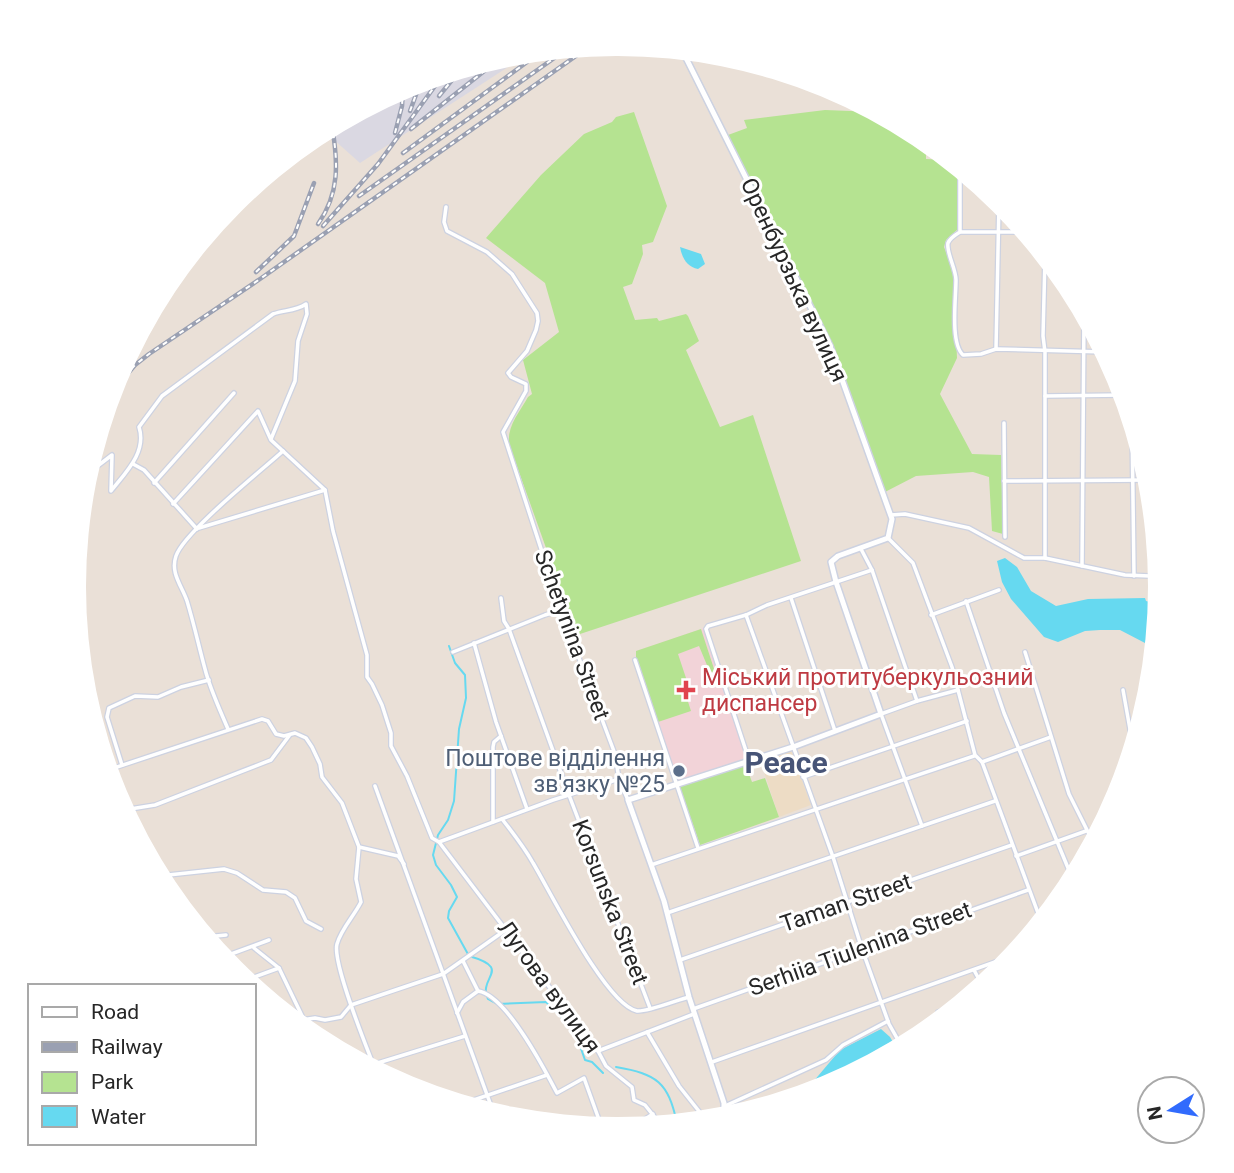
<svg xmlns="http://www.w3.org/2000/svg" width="1234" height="1173" font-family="Roboto,sans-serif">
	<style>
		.industrial { fill: #dad8e2 }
		.education { fill: #eddcc5 }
		.medical { fill: #f2d3d8 }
		.green { fill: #b5e391 }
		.water { fill: #66d9f0 }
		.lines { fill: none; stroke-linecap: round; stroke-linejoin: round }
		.stream { stroke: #66d9f0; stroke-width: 2 }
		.street-casing { stroke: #cdd2e1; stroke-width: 6 }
		.secondary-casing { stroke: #cdd2e1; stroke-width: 8 }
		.street { stroke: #fff; stroke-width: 3.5 }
		.secondary { stroke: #fff; stroke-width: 5 }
		.rail-casing { stroke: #9aa0b2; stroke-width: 4.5 }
		.rail { stroke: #fff; stroke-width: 2; stroke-dasharray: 5; stroke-linecap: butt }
		.health-dot { fill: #e0444e; stroke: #fff; stroke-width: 2.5 }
		.service-dot { fill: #5c6f8a; stroke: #fff; stroke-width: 2.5 }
		.labels { text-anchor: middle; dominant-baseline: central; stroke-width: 6; stroke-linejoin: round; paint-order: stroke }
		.street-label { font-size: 23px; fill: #272727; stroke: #fff }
		.health-label { font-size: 23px; fill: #be3a42; stroke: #fff; text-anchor: start }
		.service-label { font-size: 23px; fill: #4e5e75; stroke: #fff; text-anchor: end }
		.district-label { font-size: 30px; font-weight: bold; fill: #475477; stroke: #fff }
	</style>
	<rect width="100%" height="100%" fill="#eae0d7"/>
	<!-- industrial -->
	<polygon class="industrial" points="531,52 360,163 324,131 410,85 511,54"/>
	<!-- education -->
	<polygon class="education" points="791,750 811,805 779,817 760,760"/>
	<!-- medical -->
	<polygon class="medical" points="704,628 746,758 677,782 636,658 636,651"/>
	<!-- green -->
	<g class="green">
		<polygon points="825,110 876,112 915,133 926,151 926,159 948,160 958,168 958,229 946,240 944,247 953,270 957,358 940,394 972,454 1001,455 1003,534 992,531 989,477 973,472 916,476 885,492 832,345 728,135 747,128 744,120"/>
		<path d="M634,112L667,206L653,242L642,245L643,254L632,284L623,287L635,320L657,318L659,321L686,314L688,316L699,341L686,350L720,427L753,415L801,561L577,635L509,444C507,426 519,413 528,397L532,394L523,360L559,332L545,283L486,238L541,175L584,134L612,122L616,117Z"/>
		<polygon points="701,629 716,675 709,670 699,646 678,654 687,681 682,683 691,711 658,722 636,658 636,651"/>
		<polygon points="745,763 752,782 765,778 779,817 700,845 679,785"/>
	</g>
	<!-- water -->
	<g class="water">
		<path d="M680,247L701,254L705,264L698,269C687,267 682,258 680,247Z"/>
		<polygon points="1005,558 1017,567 1031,591 1056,606 1088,599 1145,598 1146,601 1150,602 1159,594 1154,643 1145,643 1120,630 1100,630 1085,631 1058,642 1044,637 1011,599 1002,582 997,561"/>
		<polygon points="881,1029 890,1037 897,1049 824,1088 802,1095 840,1050"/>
	</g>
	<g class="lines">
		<!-- stream -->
		<g class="stream">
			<path d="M449,646L455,663L465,675L466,698L459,729L454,801L448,820L438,835L433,855L436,865L451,885L457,897L449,911L448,918L469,956C514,969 477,977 488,999L497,1004L546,1002L569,1024L578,1040L585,1060L592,1062L603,1073"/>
			<path d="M616,1067C657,1074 668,1082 677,1123"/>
		</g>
		<!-- street casing -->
		<g class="street-casing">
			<g id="street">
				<path d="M960,169V232C955,235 950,238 948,243C946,252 956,269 956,280C956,298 950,343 963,355L981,354L996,349L1104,352"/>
				<polyline points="446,207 444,222 447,231 487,252 512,274 537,313 538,321 536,330 527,351 508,373 511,377 526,384 526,391 503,432 561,610 615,754 619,779 628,800"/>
				<polyline points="961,232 1025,232"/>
				<polyline points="996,349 999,202"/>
				<polyline points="1045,396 1123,395"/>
				<polyline points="1004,423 1005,537"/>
				<polyline points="1132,423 1134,576"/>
				<polyline points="133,464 144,470 197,529"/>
				<path d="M87,474L112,455L111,491C126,472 147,452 139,427L162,396L273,314C284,310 296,311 306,304L307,314L298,341L295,381L271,439"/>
				<polyline points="1004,481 1149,480"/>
				<polyline points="154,483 234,393"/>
				<polyline points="173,504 258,411 271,440 325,490 333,531 367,655 367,677 372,684 382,705 391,733 391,746 407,776 432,838 439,842 553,800 619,779"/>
				<polyline points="891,515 905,514 969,528 1024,558 1045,558 1125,575 1150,576 1158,572"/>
				<polyline points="199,528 325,490"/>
				<polyline points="888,538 913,563 952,667 975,755 982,762 1041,921"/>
				<polyline points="861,549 872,570 917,701"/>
				<polyline points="1045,558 1045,352 1043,336 1045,257"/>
				<polyline points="1082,566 1084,314"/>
				<polyline points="501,598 504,621 509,629 569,795 650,1008"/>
				<polyline points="791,598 835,731"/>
				<polyline points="966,601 1004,713 1073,880"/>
				<polyline points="746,615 833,857 862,949 889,1024 902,1047"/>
				<polyline points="931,615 999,590"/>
				<polyline points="474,643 496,722 527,809"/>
				<polyline points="453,652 545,615 561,610"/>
				<polyline points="1025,652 1069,794 1093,842"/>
				<polyline points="635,660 698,848"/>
				<polyline points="1123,690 1133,746"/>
				<path d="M228,729C220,710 210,689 205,669C199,647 194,624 187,601C182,586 170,573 176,556C184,532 261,471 283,451"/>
				<polyline points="749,760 706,629 708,626 746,615 767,605 872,570"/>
				<polyline points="982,762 1051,737"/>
				<polyline points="122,765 107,717 109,708 135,696 158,697 181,687 209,680"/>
				<polyline points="108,770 262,719 268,721 276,734 284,736 295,733 306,738 312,747 320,764 322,777 342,803 359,847 398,856 404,864"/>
				<polyline points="803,777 967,721"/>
				<polyline points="375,786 494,1114"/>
				<polyline points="124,810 155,805 271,760 289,736"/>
				<path d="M502,819C513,833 524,847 533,863C550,891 606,1005 637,1011C648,1012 677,1000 689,997"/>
				<polyline points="493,822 493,747 494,742 501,736"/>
				<polyline points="922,826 881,714 917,701 958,690"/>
				<polyline points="439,842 598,1051 606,1066 632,1087 634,1100 645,1105 661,1125"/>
				<path d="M359,847L356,879L361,902C354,916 341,929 337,944C332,962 365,1043 373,1064"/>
				<polyline points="1016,856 1086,831"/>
				<polyline points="651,865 974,756"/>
				<polyline points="159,876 224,869 237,873 263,890 286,892 295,898 306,921 321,929"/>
				<polyline points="667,913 995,801"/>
				<polyline points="206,937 226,935"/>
				<polyline points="254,948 279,968 304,1020"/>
				<polyline points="223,957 269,940"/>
				<polyline points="680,960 1012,845"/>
				<polyline points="463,961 478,991"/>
				<polyline points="974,970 982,985"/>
				<polyline points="246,980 279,968"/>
				<polyline points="693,1009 1028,890"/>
				<polyline points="938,1012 958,1005"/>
				<path d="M457,1013L463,1002L478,991C506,995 544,1068 557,1093L584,1078L602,1128"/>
				<polyline points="295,1021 315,1018 325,1020 341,1017 351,1005 443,974 507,929"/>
				<polyline points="647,1032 679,1086 706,1120"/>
				<polyline points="598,1051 694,1014"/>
				<polyline points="712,1062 1012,956"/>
				<polyline points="368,1066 465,1036"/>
				<polyline points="462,1104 547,1075"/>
				<polyline points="725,1106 826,1060 843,1045 888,1021"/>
				<polyline points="631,1128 653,1114"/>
			</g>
		</g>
		<!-- secondary casing -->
		<g class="secondary-casing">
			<polyline id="secondary" points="682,50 830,346 892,519 888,538 838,556 831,562 836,582 881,714 793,747 628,800 664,901 689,997 724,1103 724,1109 712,1120"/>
		</g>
		<!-- street -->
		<use href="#street" class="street"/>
		<!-- secondary -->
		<use href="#secondary" class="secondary"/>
		<!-- rail casing -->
		<g class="rail-casing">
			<g id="rail">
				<polyline points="439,96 461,69"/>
				<polyline points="410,111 421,81"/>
				<polyline points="411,129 502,57"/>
				<polyline points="395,133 402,106 403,89"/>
				<polyline points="403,153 542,51"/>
				<polyline points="359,196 567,49"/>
				<path d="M318,224C340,193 338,162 332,126"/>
				<polyline points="323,226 378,164 443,75"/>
				<polyline points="256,272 294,236 314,183"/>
				<polyline points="112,392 135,365 149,354 260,279 590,46"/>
			</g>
		</g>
		<!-- rail -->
		<use href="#rail" class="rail"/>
	</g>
	<!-- markers -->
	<path class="health-dot" d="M682.5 679.5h7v7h7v7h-7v7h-7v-7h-7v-7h7z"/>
	<circle class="service-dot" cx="679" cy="771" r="7"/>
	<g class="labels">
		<!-- street labels -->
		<g class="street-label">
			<text transform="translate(794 280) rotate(65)">Оренбурзька вулиця</text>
			<text transform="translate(572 635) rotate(70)">Schetynina Street</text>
			<text transform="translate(610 902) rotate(69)">Korsunska Street</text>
			<text transform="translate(846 903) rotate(-19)">Taman Street</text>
			<text transform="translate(860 949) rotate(-20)">Serhiia Tiulenina Street</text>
			<text transform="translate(549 987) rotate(54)">Лугова вулиця</text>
		</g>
		<!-- health labels -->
		<g class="health-label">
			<text x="702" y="677">Міський протитуберкульозний<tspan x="702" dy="26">диспансер</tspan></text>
		</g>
		<!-- service labels -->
		<g class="service-label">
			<text x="665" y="758">Поштове відділення<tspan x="665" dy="26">зв'язку №25</tspan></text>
		</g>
		<!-- district labels -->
		<g class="district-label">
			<text x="786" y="762">Peace</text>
		</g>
	</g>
	<!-- crop -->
	<path d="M0 0H1234V1173H0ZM616 56H618A530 530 0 0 1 1148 586V587A530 530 0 0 1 618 1117H616A530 530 0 0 1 86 587V586A530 530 0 0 1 616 56Z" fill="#fff" fill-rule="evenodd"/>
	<!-- legend -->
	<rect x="28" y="984" width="228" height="161" fill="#ffffff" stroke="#a9a9a9" stroke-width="2"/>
	<rect x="42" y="1007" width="35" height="10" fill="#ffffff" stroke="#a9a9a9" stroke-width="2"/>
	<text x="91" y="1019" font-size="21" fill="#272727">Road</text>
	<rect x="42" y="1042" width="35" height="10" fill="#9aa0b2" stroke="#a9a9a9" stroke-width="2"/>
	<text x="91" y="1054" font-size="21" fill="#272727">Railway</text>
	<rect x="42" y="1072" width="35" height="21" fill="#b5e391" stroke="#a9a9a9" stroke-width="2"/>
	<text x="91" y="1089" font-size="21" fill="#272727">Park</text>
	<rect x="42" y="1106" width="35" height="21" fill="#66d9f0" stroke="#a9a9a9" stroke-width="2"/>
	<text x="91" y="1124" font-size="21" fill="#272727">Water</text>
	<!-- north arrow -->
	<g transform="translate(1171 1110) rotate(259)"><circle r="33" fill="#ffffff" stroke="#a9a9a9" stroke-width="2"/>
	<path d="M0-5L12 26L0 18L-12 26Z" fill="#316bfd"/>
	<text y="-10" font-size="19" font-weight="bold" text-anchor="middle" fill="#272727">N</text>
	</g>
</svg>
